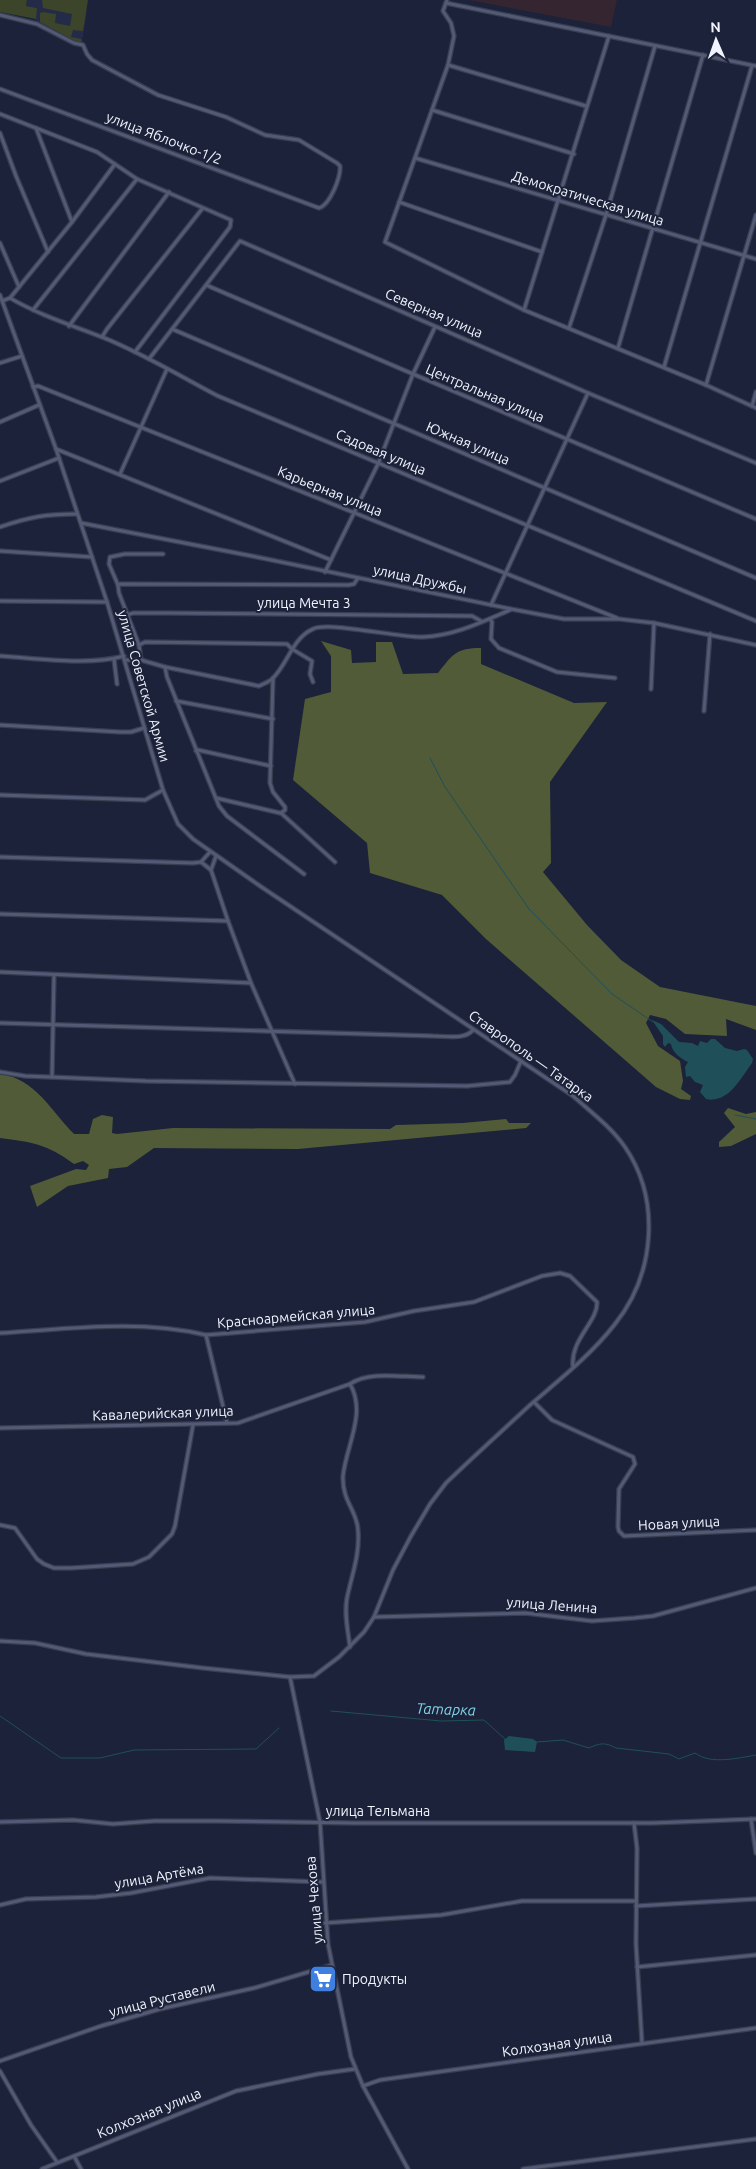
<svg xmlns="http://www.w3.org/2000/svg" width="756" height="2169" font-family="Ubuntu,sans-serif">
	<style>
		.commercial { fill: #352531 }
		.built { fill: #242b49 }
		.green { fill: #3c442a }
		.forest { fill: #515b37 }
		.water { fill: #1f505a }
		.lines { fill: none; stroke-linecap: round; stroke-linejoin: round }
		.stream { stroke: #1f505a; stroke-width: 1 }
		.minor-casing { stroke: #3a3e51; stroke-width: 5.5 }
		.minor { stroke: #525a75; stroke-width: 3 }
		.labels { text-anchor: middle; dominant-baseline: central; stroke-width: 4; stroke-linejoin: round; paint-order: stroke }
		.street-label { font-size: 14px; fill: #f1f4fe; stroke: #1c2239 }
		.poi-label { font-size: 14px; fill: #f1f4fe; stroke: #1c2239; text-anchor: start }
		.water-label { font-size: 15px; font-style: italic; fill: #7fd2e6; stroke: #1c2239 }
	</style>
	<rect width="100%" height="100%" fill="#1c2239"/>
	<!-- commercial -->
	<polygon class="commercial" points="469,0 617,0 611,27"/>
	<!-- built -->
	<polygon class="built" points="27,0 44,0 87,11 82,42 79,43 35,20 37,8 26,6"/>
	<!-- green -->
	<g class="green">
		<polygon points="0,0 27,0 26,6 37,8 36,19 0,12"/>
		<polygon points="42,0 88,0 83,31 73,30 71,37 81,39 82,42 79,43 40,22 40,13 43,12 56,14 55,23 70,26 72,14 43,8"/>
	</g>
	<!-- forest -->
	<g class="forest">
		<path d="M321,641L351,650L352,663L376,662V642H392L403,674L438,673C453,654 456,648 481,648V664L574,703L607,702L550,782L551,863L543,872L587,925L621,960L660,987L756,1006V1030L726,1019L727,1036L685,1034L666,1019L650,1015L646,1023L658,1046L680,1061L683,1081L681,1089L691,1096L690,1100L680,1099L656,1087L486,939L442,895L370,873L367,843L293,780L305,699L331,692V656Z"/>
		<path d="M0,1074C35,1078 52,1112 74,1134H89L93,1119L102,1115L113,1117L112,1133L117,1134L173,1128L390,1129L396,1125L463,1123L506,1119L509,1123H531L526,1128L298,1149L154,1148L127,1167L109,1169L108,1178L68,1186L37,1207L30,1186L76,1169L86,1170L89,1165L83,1161L74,1164C47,1144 32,1142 0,1138Z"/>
		<polygon points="728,1108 746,1114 756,1112 756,1134 731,1146 719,1147 719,1142 735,1127 724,1113"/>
	</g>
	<!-- water -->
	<g class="water">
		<path d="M652,1020L661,1024L679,1042L692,1043L698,1046L700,1041L707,1043L711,1039H715L725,1048L737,1051L744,1049L747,1050L753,1059L752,1063C741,1078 728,1104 706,1099L700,1092L703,1085L695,1082L690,1076L686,1077L685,1067L688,1062C681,1059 672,1052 671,1044L668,1043L665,1047L663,1044V1036Z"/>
		<polygon points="509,1736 533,1739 537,1742 535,1752 505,1750 504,1740"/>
	</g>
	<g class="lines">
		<!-- stream -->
		<g class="stream">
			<polyline points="430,758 445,787 529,909 612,994 653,1022"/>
			<polyline points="735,1115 756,1119"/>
			<polyline points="331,1711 441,1721 484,1720 506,1740"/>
			<polyline points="0,1716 61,1758 100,1758 134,1750 256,1749 279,1728"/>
			<path d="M537,1742L563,1740L589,1748C600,1743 605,1742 616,1748L669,1754L679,1759L695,1753C711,1765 738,1758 756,1755"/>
		</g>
		<!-- minor casing -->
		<g class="minor-casing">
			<g id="minor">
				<polyline points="447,0 443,11 451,23 454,36 448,65 385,242 524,310 706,385 756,408"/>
				<polyline points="446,3 756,66"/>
				<path d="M0,15L37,24L74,43L83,45L87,54L92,60L158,95L226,117L265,135L299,140L337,163L340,166C341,177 330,205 319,208L0,89"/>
				<polyline points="448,65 586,106"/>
				<polyline points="432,110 574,154"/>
				<polyline points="0,114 97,152 137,179 231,220 230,227 135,352"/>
				<polyline points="36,128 72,222"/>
				<polyline points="0,133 16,176 48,252"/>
				<polyline points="415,158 756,259"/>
				<polyline points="399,202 542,252"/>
				<polyline points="0,243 19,287"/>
				<polyline points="206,285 413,374 756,519"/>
				<path d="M0,295L56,449L107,602L163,790L178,824L193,839L260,886L573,1096C591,1112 611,1127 625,1147C661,1200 655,1274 615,1324C591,1355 559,1380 530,1405C502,1431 474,1456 446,1483L430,1504L411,1536L393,1570L374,1617L364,1632L339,1657L314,1676L290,1677L203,1668L86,1654L35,1643L0,1641"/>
				<polyline points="10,298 72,222 115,164"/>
				<path d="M2,301L10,298C39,315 71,325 102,337C142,353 180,376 218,396L756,621"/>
				<polyline points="33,310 137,179"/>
				<polyline points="524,310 609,36"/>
				<polyline points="69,326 169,192"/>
				<polyline points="569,328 606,215 655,46"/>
				<polyline points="172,329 756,578"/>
				<polyline points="102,337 107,329 202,209"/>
				<polyline points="618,348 703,55"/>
				<polyline points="149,359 240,241 588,393 756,463"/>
				<polyline points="0,363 22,356"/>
				<polyline points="664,367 752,66"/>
				<polyline points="706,385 756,215"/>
				<polyline points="33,387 38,386 617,618"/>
				<polyline points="752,406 756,392"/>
				<polyline points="0,422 39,405"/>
				<polyline points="56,449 331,560"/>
				<polyline points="120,474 167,369"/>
				<polyline points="0,481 59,458"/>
				<polyline points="81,523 252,556 511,609 564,619 619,619 654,623 756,645"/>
				<path d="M0,527C29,517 46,514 77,514"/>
				<polyline points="0,551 92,557"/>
				<polyline points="325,572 378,464 413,374 435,327"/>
				<polyline points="118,585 109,564 110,557 125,554 163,554"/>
				<polyline points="0,601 107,602"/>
				<polyline points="491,605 588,393"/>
				<polyline points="127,615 133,613 169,613 472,616 481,621"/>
				<polyline points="490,619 492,622 491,639 499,648 557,672 615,678"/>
				<polyline points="139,645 145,642 287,644 292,649 312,661 310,674 313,682"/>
				<path d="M0,656C36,658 89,666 124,656"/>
				<polyline points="114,659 117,684"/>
				<path d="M125,660H141L165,667L259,686C263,684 269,682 272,679C287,666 292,638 313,629C329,621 399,638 423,637C454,636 482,622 510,610"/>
				<polyline points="141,660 139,645 119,593 118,585 120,584 349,585 354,584 358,578"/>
				<polyline points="165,667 167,677 219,806 227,816 304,874"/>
				<polyline points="273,678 270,783 273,792 285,807 285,810 281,813"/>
				<polyline points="651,689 654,623"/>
				<polyline points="176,701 273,719"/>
				<polyline points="704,711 710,634"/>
				<polyline points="0,725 120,732 131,732 144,728"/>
				<polyline points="196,751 198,750 271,766"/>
				<polyline points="0,795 145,800 163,790"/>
				<polyline points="216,798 280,813"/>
				<polyline points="281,813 335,862"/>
				<polyline points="216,856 211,870 228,921 251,983 295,1084"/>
				<polyline points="0,857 193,863 201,862 210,852"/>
				<polyline points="201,862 211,870"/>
				<polyline points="0,914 228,921"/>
				<polyline points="0,972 251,983"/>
				<path d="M0,1023L433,1036C446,1036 465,1040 473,1030"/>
				<polyline points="0,1072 25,1076 146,1081 467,1086 510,1082 515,1075 521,1061"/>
				<polyline points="52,1077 54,975"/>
				<path d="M0,1333C68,1329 139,1319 206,1335L365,1322L414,1311L474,1302L542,1276L560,1273L570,1276L597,1302C598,1322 570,1339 573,1367"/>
				<polyline points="206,1335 227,1423"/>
				<path d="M350,1384C369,1371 401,1377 423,1377"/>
				<polyline points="534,1402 552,1420 633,1457 635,1464 619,1489 618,1527 619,1531 624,1536 756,1530"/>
				<path d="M0,1428L238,1423L350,1384C367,1413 346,1446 343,1476C342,1502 357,1510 358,1530C360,1555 352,1574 347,1598C344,1614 348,1631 350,1647"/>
				<polyline points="0,1525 15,1528 37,1559 44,1564 54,1568 71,1568 133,1564 149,1557 172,1534 175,1526 193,1425"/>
				<polyline points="374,1617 525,1613 592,1621 634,1618 653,1616 756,1588"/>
				<polyline points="290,1677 320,1822 328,1944 351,2057 363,2086 408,2169"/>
				<polyline points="751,1819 756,1853"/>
				<polyline points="0,1822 73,1820 113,1824 154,1821 216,1821 356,1823 653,1823 756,1819"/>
				<polyline points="634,1823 637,1848 636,1944 642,2043"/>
				<polyline points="0,1905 26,1899 96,1897 131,1893 210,1878 322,1882"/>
				<polyline points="636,1906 756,1899"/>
				<polyline points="325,1923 441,1915 522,1901 636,1901"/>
				<polyline points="637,1967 756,1955"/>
				<polyline points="0,2061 101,2026 160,2009 254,1988 332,1965"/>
				<polyline points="0,2071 31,2125 57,2162"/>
				<polyline points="363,2086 380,2080 756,2028"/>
				<polyline points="74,2156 81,2169"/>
				<polyline points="42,2169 236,2091 318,2074 355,2069"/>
				<polyline points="523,2169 756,2139"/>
			</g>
		</g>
		<!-- minor -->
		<use href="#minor" class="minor"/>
	</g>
	<!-- icons -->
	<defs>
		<g id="supermarket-square" transform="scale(1.4375)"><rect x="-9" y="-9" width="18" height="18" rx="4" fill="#3f7fe0" stroke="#1c2239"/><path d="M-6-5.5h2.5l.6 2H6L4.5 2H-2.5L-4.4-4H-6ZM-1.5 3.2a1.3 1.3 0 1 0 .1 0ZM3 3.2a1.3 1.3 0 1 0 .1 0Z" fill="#fff"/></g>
	</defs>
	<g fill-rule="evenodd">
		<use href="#supermarket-square" x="323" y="1979"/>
	</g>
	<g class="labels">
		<!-- street labels -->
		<g class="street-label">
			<text transform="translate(164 138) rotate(21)">улица Яблочко-1/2</text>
			<text transform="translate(588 198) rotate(17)">Демократическая улица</text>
			<text transform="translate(434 313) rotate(23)">Северная улица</text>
			<text transform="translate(485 393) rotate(23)">Центральная улица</text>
			<text transform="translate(468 443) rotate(23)">Южная улица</text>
			<text transform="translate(381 452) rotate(23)">Садовая улица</text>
			<text transform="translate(330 491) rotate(22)">Карьерная улица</text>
			<text transform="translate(420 579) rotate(12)">улица Дружбы</text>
			<text x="304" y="603">улица Мечта 3</text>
			<text transform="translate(144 686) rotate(74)">улица Советской Армии</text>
			<text transform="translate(531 1056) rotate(35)">Ставрополь — Татарка</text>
			<text transform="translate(296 1316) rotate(-5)">Красноармейская улица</text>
			<text transform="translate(163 1413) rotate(-2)">Кавалерийская улица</text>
			<text transform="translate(679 1523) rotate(-3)">Новая улица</text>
			<text transform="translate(552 1605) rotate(4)">улица Ленина</text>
			<text x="378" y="1811">улица Тельмана</text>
			<text transform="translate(159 1876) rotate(-10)">улица Артёма</text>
			<text transform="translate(314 1900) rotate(-95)">улица Чехова</text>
			<text transform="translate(162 1999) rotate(-14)">улица Руставели</text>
			<text transform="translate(557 2044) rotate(-8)">Колхозная улица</text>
			<text transform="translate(149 2113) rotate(-22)">Колхозная улица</text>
		</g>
		<!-- poi labels -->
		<g class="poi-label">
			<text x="342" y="1979">Продукты</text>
		</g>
		<!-- water labels -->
		<g class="water-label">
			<text transform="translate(446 1709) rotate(2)">Татарка</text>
		</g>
	</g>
	<!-- north arrow -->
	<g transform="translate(716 40) rotate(358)" stroke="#1c2239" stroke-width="4" paint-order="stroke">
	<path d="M0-4L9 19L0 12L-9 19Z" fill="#f1f4fe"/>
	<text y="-8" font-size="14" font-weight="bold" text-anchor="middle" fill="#f1f4fe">N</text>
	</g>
</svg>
